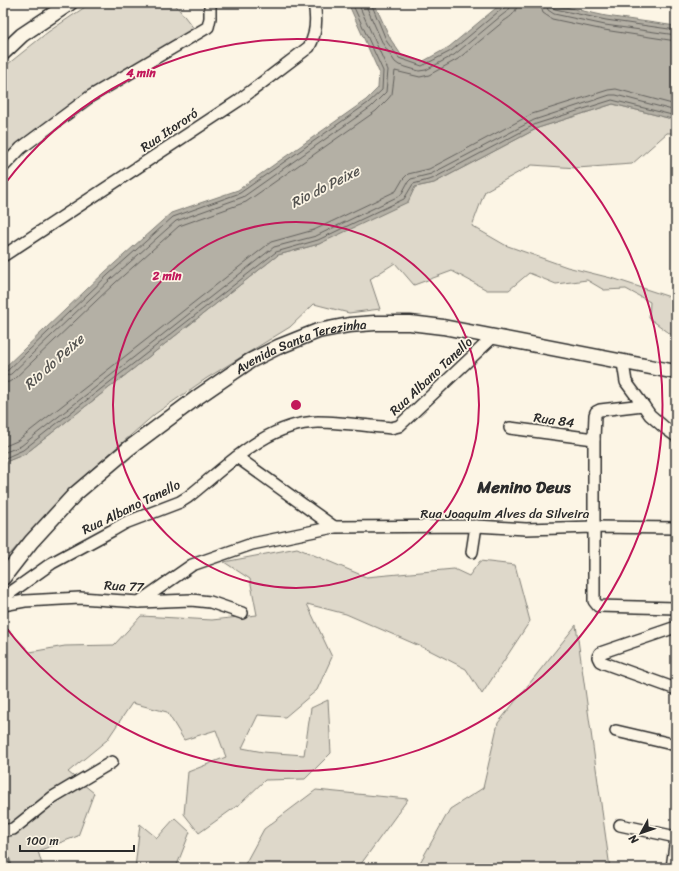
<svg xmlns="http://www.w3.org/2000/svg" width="679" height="871" font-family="Sriracha,sans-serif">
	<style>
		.green { fill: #ded8ca; stroke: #84827a }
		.water { fill: #b4b0a5; stroke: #7d7b74 }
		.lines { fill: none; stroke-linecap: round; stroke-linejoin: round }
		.shore { stroke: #62605c; stroke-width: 1 }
		.stream { stroke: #7d7b74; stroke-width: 2.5 }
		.minor-casing { stroke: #2b2b2b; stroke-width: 14 }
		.major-casing { stroke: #2b2b2b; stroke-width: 17 }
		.minor { stroke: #fcf5e5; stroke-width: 11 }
		.major { stroke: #fcf5e5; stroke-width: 14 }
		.ring { fill: none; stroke: #c2185b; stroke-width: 2 }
		.labels { text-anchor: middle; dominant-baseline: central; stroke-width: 3.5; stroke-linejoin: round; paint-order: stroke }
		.street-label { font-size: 13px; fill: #2b2b2b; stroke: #fcf5e5 }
		.water-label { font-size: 14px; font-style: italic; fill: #545350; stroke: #fcf5e5 }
		.district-label { font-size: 17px; font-weight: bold; fill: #2b2b2b; stroke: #fcf5e5 }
		.centre { fill: #c2185b; stroke: #fcf5e5; stroke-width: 2 }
		.ring-label { font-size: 12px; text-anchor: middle; font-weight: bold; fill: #c2185b; stroke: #fcf5e5; stroke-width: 3.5; stroke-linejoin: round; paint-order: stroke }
	</style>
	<rect width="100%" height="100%" fill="#fcf5e5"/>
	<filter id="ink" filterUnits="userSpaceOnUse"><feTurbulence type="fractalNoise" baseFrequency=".025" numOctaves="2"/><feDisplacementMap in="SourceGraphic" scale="8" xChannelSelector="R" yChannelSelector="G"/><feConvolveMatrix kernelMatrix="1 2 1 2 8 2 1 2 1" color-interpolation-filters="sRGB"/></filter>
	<g filter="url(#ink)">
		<!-- green -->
		<g class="green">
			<polygon points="91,3 174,3 195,30 89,94 3,155 3,68 48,32"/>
			<polygon points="613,104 676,120 676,133 667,133 632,164 577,168 532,165 485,191 472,226 505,245 567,267 615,279 676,299 676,338 649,318 650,302 626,289 604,290 587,280 556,284 529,273 509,290 487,290 452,271 414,285 395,263 370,279 380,309 349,313 314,304 290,327 207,378 155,414 75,484 9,555 3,554 3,463 25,454 278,255 319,244 415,187 434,183 538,128"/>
			<polygon points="297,548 366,577 454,569 469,576 480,561 515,565 530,621 482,694 466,669 431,651 346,614 307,604 332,657 317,690 285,717 258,715 242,748 263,752 304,755 311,708 328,700 331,753 305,779 265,780 241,803 199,833 184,814 188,772 226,757 216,730 184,740 167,712 132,703 107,740 68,772 94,793 78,836 38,851 43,868 3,868 3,696 5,694 3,689 3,624 30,652 65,646 114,645 141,616 212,620 257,615 250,579 224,562"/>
			<polygon points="576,625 610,868 417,868 450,809 483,788 498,723"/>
			<polygon points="316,790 408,799 358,868 240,868 245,864 264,829"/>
			<polygon points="175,818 190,832 177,865 179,868 135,868 140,824 157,838"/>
		</g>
		<!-- water -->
		<polygon class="water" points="348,3 374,3 391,40 402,56 422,62 449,47 496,8 505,3 547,3 606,16 676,26 676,120 613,104 538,128 434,183 415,187 408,202 319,244 278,255 25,454 3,463 3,369 105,272 171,213 238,190 366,100 378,88 379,72"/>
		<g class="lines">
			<!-- shore -->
			<g class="shore">
				<path d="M366,3L367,8L383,44L395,62L399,65L419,71L426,70L454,55L501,16C506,12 511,10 511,3"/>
				<polyline points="371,3 387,42 399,58 422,66 451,51 498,12 504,8 506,3"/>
				<polyline points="540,3 543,13 552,19 604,30 676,41"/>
				<polyline points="546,3 548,10 554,14 605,25 676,35"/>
				<polyline points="551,3 552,7 555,9 606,20 676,30"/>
				<polyline points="3,372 7,371 108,275 173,217 240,193 368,103 382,90 383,71 352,3"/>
				<polyline points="3,377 11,374 111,279 176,221 243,197 371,107 386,92 388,70 358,3"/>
				<path d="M3,383L9,382L14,379L115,283L179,226L246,202L376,111L388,99L392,94L395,71L420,77L429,75L458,59L504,21C512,16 517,12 517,3"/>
				<polyline points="3,447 17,441 271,242 314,230 396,191 403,179 408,174 429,169 532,114 608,90 616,89 676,105"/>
				<polyline points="3,453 21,446 274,247 316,236 401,195 408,182 411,179 431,174 534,120 610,95 616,95 676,111"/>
				<polyline points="3,459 23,450 276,252 318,240 404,199 413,184 432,179 536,124 612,100 676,116"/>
			</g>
			<!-- stream -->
			<polyline class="stream" points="3,848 9,859 12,868"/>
			<!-- minor casing -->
			<g class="minor-casing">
				<g id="minor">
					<polyline points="3,167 21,148 91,96 208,27 210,18 210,3"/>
					<path d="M3,256L238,101L309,47C317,33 317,19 314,3"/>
					<polyline points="623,363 626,382 643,405 650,415 665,428 676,436"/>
					<polyline points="643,405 600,410 596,412 595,415 594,439 594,601 598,606 676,608"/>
					<polyline points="510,428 594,439"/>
					<polyline points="237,457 334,527"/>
					<polyline points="472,552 476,526"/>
					<path d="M3,598L52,563L113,530L125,523L180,502L188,497C226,467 266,423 318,422C341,422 368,426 391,428L399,426L493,337"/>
					<polyline points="139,602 192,565 252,544 334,527 476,526 526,529 594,527 676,528"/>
					<polyline points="3,605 25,601 80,598 139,602 191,600 210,602 242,613"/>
					<polyline points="676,627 600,653 598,657 600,661 604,663 676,689"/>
					<polyline points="616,731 676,745"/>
					<polyline points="620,825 676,837"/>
					<polyline points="3,831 13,829 53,797 112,762"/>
					<polyline points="672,868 676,838"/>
				</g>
			</g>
			<!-- major casing -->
			<g class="major-casing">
				<g id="major">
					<polyline points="3,53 22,35 70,3"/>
					<path id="s1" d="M3,578L31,542L75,494L128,449L199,396L250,361L278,347L318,331L349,325L375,323H410L443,327L676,372"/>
				</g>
			</g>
			<!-- minor -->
			<use href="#minor" class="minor"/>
			<!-- major -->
			<use href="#major" class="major"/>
		</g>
	</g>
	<!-- distance rings -->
	<g class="ring">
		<circle cx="296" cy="405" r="183"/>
		<path d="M4 185A366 366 0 1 1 4 625"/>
	</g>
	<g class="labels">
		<!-- street labels -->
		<g class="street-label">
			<text transform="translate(169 130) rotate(-34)">Rua Itororó</text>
			<text stroke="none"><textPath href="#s1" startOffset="384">Avenida Santa Terezinha</textPath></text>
			<text transform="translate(431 376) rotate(-43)">Rua Albano Tanello</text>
			<text transform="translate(554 420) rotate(8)">Rua 84</text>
			<text transform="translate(131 507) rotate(-26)">Rua Albano Tanello</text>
			<text x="505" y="513">Rua Joaquim Alves da Silveira</text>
			<text transform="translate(124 586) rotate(3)">Rua 77</text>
		</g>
		<!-- water labels -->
		<g class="water-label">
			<text transform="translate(325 187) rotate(-27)">Rio do Peixe</text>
			<text transform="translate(54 362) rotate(-42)">Rio do Peixe</text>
		</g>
		<!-- district labels -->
		<g class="district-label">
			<text x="524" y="487">Menino Deus</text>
		</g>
	</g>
	<circle cx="296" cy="405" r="6" class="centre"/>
	<g class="ring-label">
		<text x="141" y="77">4 min</text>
		<text x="167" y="280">2 min</text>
	</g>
	<!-- margin -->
	<rect width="679" height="871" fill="none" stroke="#fcf5e5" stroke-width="16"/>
	<rect x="8" y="8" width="663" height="855" fill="none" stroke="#2b2b2b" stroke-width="1.5" filter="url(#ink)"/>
	<!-- north arrow -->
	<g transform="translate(641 833) rotate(230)" stroke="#fcf5e5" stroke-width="3" paint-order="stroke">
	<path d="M0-3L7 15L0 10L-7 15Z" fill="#2b2b2b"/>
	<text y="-6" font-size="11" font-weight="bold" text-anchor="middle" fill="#2b2b2b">N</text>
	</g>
	<!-- scale -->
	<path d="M20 845v6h114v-6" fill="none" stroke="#2b2b2b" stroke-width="2"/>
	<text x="26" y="845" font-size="12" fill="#2b2b2b" stroke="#fcf5e5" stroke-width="3" paint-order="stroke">100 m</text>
</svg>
